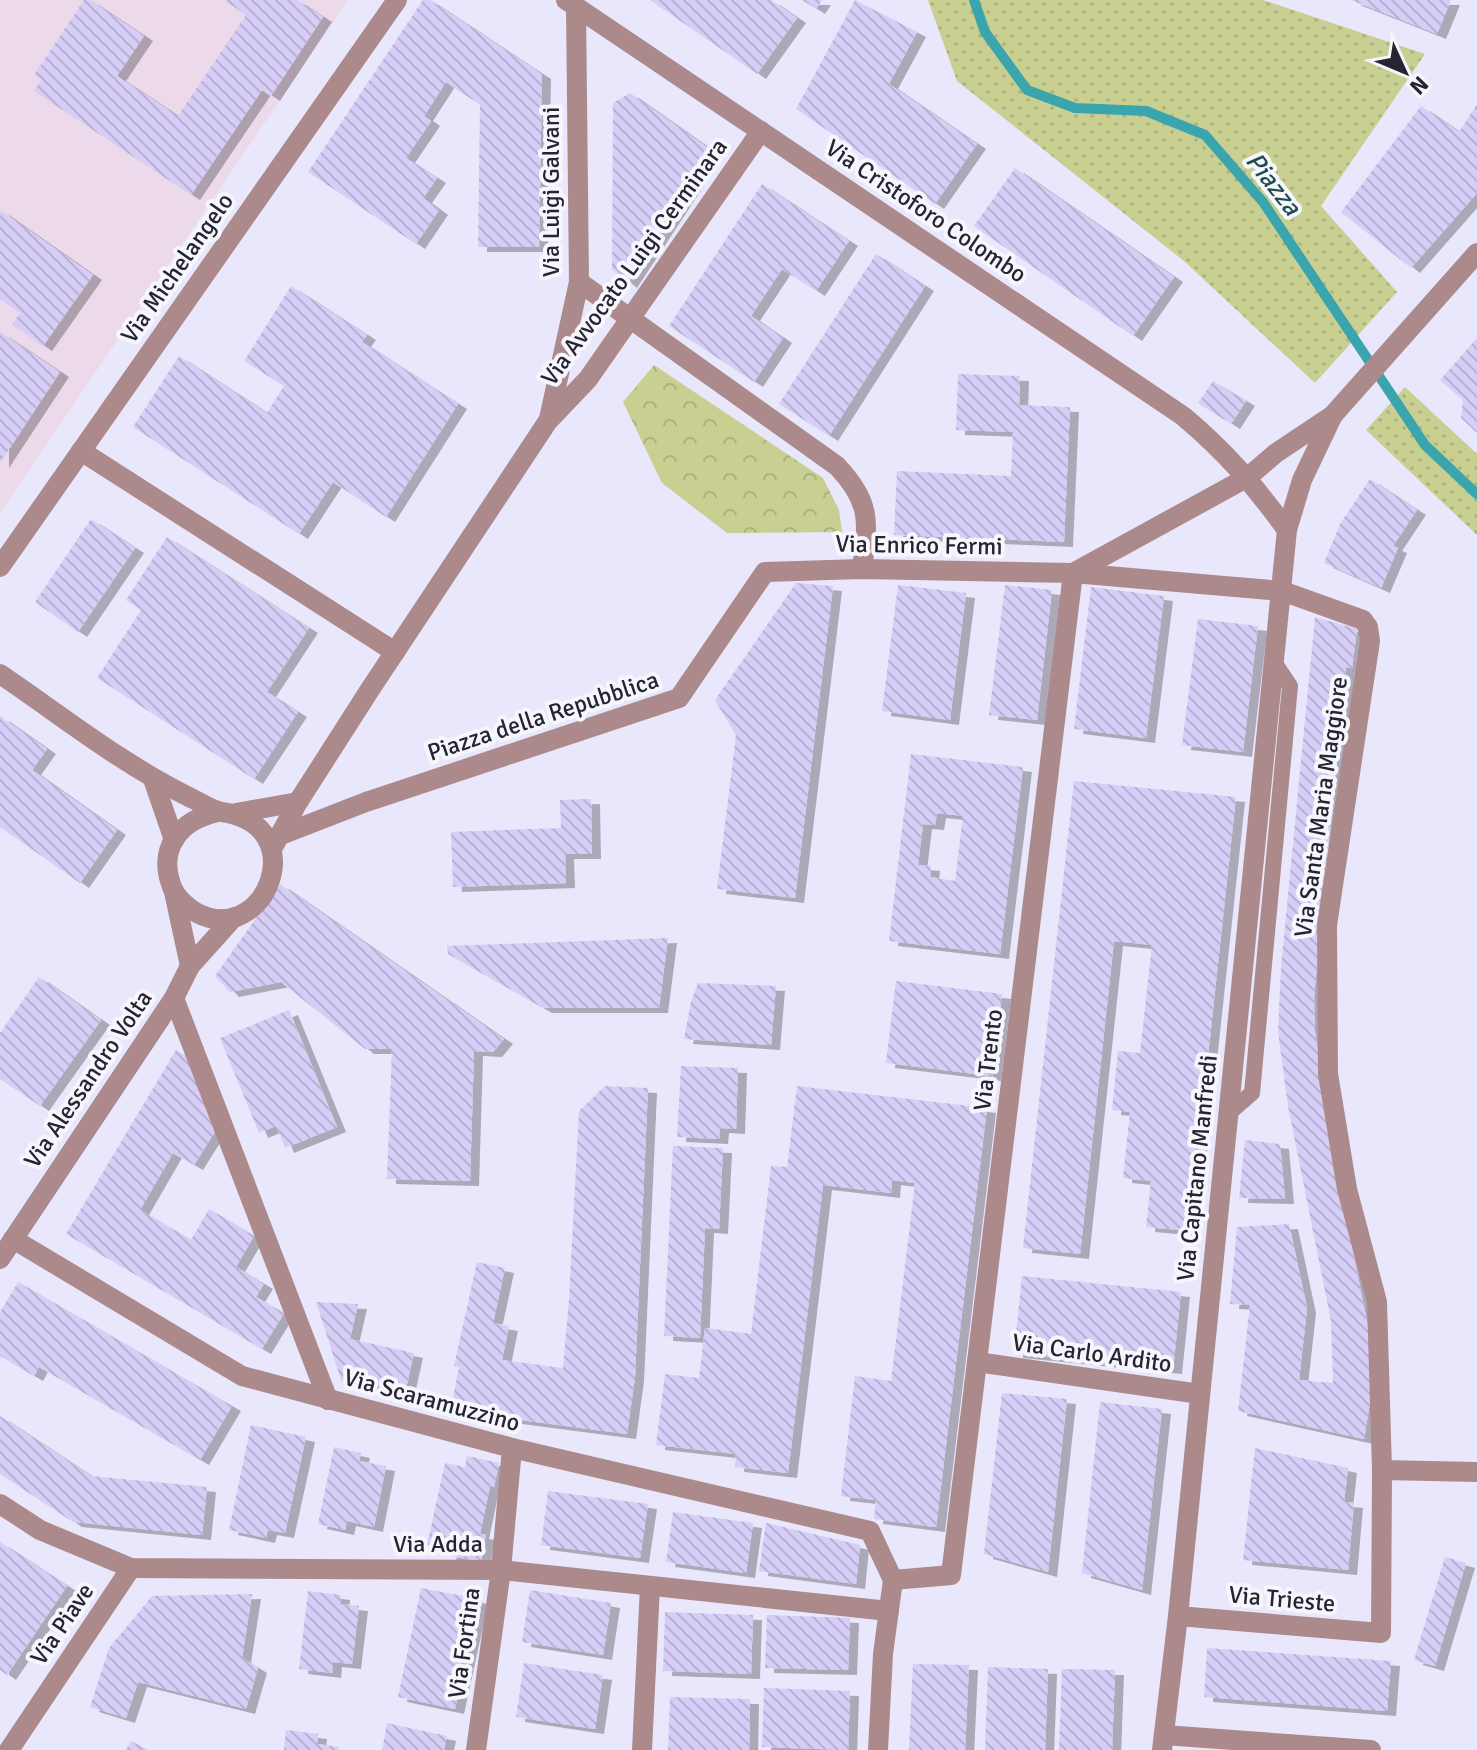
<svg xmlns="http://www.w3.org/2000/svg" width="1477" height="1750" font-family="Signika,sans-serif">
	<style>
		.education { fill: #ecd9e9 }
		.grass { fill: url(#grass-dots) }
		.park { fill: url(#park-crowns) }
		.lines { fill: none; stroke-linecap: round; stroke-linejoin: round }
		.stream { stroke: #3ba5ad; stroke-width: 10 }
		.building { fill: url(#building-back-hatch); fill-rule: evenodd; filter: url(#shadow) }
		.service { stroke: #ac898b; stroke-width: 16 }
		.minor { stroke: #ac898b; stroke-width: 20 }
		.labels { text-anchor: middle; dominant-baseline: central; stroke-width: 8; stroke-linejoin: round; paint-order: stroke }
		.street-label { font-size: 24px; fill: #252430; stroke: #f6f6fd }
		.water-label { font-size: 26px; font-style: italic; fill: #1d4b4e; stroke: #f6f6fd }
	</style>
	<defs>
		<pattern id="grass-dots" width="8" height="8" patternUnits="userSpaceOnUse" patternTransform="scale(2)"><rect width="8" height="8" fill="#c8cf91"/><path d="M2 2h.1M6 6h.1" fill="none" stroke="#acb27d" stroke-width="1.8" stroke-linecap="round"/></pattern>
		<pattern id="park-crowns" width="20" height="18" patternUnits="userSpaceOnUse" patternTransform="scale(2)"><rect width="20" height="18" fill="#c8cf91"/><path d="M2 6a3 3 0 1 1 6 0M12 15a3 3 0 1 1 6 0" fill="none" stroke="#acb27d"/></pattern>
		<pattern id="building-back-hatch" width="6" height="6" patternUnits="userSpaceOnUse" patternTransform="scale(2)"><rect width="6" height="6" fill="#d7cef7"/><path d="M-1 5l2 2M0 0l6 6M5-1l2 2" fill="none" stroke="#b8b1d4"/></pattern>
		<filter id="shadow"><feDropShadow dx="9" dy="5" stdDeviation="0" flood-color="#0004"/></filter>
	</defs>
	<rect width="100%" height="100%" fill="#e9e7fb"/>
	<!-- education -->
	<polygon class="education" points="0,0 348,0 0,513"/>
	<!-- grass -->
	<g class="grass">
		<polygon points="928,0 1263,0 1425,54 1321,206 1397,292 1315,383 1184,261 957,81"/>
		<polygon points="1405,387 1477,454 1477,535 1366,430"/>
	</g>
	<!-- park -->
	<polygon class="park" points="654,365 823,478 839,510 842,532 727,533 662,483 623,402"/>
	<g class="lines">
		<!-- stream -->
		<polyline class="stream" points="974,0 985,32 1027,90 1075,108 1146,111 1205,135 1263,202 1425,445 1477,494"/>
	</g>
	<!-- building -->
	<g class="building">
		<polygon points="84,0 90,0 144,36 117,76 178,116 246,15 224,0 297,0 323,17 271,96 262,90 191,195 34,91 41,80 34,75"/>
		<polygon points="423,0 430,0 542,74 539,247 478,247 480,105 446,82 424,116 431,121 406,158 437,178 423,198 439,210 416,244 308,172"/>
		<polygon points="650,0 771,0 797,18 757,74"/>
		<polygon points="802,0 822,0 816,9"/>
		<polygon points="855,0 917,32 889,84 977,144 935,204 796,109"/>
		<polygon points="1351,0 1451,0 1437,34"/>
		<polygon points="630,93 714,152 628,283 612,269 613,103"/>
		<polygon points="1477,104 1477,193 1411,268 1341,212 1421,106 1459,132"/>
		<polygon points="1015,168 1174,277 1133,336 974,226"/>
		<polygon points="762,184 849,241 816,291 782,269 751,316 783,338 754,382 669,326"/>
		<polygon points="0,210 93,275 43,346 12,324 20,313 0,299"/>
		<polygon points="876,254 925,286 829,436 779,404"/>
		<polygon points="291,286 367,335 362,342 458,404 386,517 333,482 299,534 133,427 179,356 267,413 284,386 244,361"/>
		<polygon points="0,332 60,372 0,463"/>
		<polygon points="1477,338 1477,433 1461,418 1463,400 1440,380"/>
		<polygon points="958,374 1020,376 1019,405 1070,407 1064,542 894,535 897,471 1011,476 1013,432 956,430"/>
		<polygon points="1213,381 1246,401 1231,424 1198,403"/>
		<polygon points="1370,479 1417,510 1393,546 1398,548 1381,588 1324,563 1340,524"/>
		<polygon points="91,519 135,548 78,632 35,602"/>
		<polygon points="167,537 309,628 267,692 298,712 254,779 97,678 141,610 126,600"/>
		<polygon points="796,583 833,586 795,898 717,889 736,735 715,700"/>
		<polygon points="898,585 966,593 950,720 882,711"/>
		<polygon points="1005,585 1052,590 1037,720 989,715"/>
		<polygon points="1091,587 1164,596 1146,738 1074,729"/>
		<polygon points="1315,617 1357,629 1352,668 1346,667 1314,996 1315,1032 1333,1152 1373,1352 1373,1383 1364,1439 1238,1411 1250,1305 1230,1304 1237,1227 1289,1224 1307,1308 1299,1380 1333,1383 1331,1321 1288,1106 1278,1032 1281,967"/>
		<polygon points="1198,619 1258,626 1243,752 1182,745"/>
		<polygon points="0,716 47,749 32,770 117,830 80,883 0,827"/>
		<path d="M911,754L1023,767L1000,954L889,941ZM937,813L963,816L955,881L930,877L931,866L918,865L923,824L935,825Z"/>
		<polygon points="1074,781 1236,797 1189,1231 1146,1227 1151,1181 1123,1178 1130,1112 1112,1110 1118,1051 1140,1053 1152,945 1114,941 1080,1254 1023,1248"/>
		<polygon points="591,799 592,854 565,854 566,883 453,887 451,832 561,828 560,800"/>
		<polygon points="280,884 504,1039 493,1052 474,1051 470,1181 387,1179 392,1049 365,1049 281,982 230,992 215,976"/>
		<polygon points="668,938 659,1008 543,1008 448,954 447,946"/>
		<polygon points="39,977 101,1020 40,1106 0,1079 0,1033"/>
		<polygon points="896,981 1002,994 992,1076 886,1063"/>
		<polygon points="698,983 776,986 771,1045 684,1039 691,1002"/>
		<polygon points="289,1010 337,1127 285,1148 276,1126 259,1133 220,1038"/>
		<polygon points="176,1050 196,1062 216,1130 194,1165 173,1153 140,1210 191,1240 209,1209 254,1236 236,1267 264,1284 256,1297 284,1313 262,1349 66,1234"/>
		<polygon points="681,1066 738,1068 736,1129 720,1128 719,1139 677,1137"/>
		<polygon points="605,1086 648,1088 635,1377 627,1434 490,1416 451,1408 459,1367 454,1366 477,1262 505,1268 493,1323 509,1326 502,1360 563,1368 569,1299 579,1111"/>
		<polygon points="797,1086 987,1108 936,1527 874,1519 876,1500 841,1496 855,1376 891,1381 915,1183 892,1180 891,1193 823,1185 788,1473 735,1467 736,1454 656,1445 665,1374 699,1378 705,1328 751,1334 771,1166 787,1167"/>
		<polygon points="1245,1140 1280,1144 1285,1199 1239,1198"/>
		<polygon points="673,1146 723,1148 719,1229 705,1228 700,1338 664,1336"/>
		<polygon points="1022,1276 1181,1292 1173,1369 1014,1353"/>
		<polygon points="18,1282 232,1406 200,1460 39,1367 34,1376 0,1356 0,1312"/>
		<polygon points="316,1302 358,1304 350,1339 414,1353 405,1393 341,1380"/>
		<polygon points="1002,1393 1067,1399 1048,1572 984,1554"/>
		<polygon points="1100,1402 1162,1409 1142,1590 1082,1573"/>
		<polygon points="0,1416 91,1476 207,1487 202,1535 73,1522 0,1474"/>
		<polygon points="251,1425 306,1437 285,1533 268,1530 266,1538 229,1530"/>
		<polygon points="334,1447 361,1453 359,1461 386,1466 374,1527 347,1521 345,1530 318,1524"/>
		<polygon points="1255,1448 1348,1468 1344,1502 1354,1503 1348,1570 1243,1560"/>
		<polygon points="467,1456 499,1463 494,1487 490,1486 480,1534 486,1535 481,1562 447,1555 449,1549 427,1545 445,1463 465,1467"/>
		<polygon points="548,1491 648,1504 640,1558 541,1545"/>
		<polygon points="673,1512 753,1523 746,1573 666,1562"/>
		<polygon points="766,1523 860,1545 856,1584 759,1571"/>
		<polygon points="0,1542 67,1586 7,1675 0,1670"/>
		<polygon points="1445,1557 1466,1563 1435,1666 1414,1660"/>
		<polygon points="421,1588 479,1599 455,1709 398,1697"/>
		<polygon points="530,1590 611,1603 603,1655 522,1642"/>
		<polygon points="308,1591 341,1595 340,1604 359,1606 352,1664 333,1662 332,1673 299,1669"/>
		<polygon points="252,1594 242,1658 258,1668 246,1709 138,1682 126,1718 90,1707 109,1648 152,1596"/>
		<polygon points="665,1612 753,1615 751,1674 663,1671"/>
		<polygon points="767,1615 850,1618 848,1670 765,1668"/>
		<polygon points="1207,1648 1391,1661 1387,1711 1204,1697"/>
		<polygon points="524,1663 603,1675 595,1729 516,1717"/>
		<polygon points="913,1664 969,1665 965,1750 909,1750"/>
		<polygon points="988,1667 1048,1669 1045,1750 985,1750"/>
		<polygon points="1062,1669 1115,1670 1112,1750 1059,1750"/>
		<polygon points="764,1688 850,1691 848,1750 762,1747"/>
		<polygon points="670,1697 750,1699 749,1750 668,1750"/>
		<polygon points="387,1723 447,1736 444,1750 382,1750"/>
		<polygon points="286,1730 318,1734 317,1744 339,1747 338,1750 284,1750"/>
		<polygon points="131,1741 148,1750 126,1750"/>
	</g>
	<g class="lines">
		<!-- service -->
		<polyline class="service" points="1229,1113 1252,1093 1290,686 1274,662"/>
		<!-- minor -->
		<g class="minor">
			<path d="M566,0L1183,416C1227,453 1254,485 1287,530"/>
			<path d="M579,282L837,466C872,503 868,522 862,569"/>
			<polyline points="549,419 579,282 576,7"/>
			<polyline points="81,451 395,652"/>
			<polyline points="0,567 397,0"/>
			<polyline points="1073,573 1248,477 1276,453 1333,415 1477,253"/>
			<path d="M0,674C62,716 122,764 189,797C200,802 211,810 222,812C314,825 266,948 197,913C187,907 177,899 172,887C157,848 180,820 218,812"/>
			<polyline points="153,779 174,840"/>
			<polyline points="236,813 298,802"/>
			<polyline points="281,835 366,802 679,698 765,572 862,569 1073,573 1282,591 1363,620 1368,627 1370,641 1327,925 1328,1074 1347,1189 1377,1302 1382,1470 1381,1633 1178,1616"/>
			<polyline points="272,849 298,802 369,691 548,421 588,379 761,131"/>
			<polyline points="174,892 190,966"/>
			<polyline points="174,998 328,1400"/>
			<polyline points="13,1239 242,1376 512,1448 870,1531 893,1580 883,1654 878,1750"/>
			<polyline points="0,1259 174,998 190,966 234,917"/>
			<polyline points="977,1362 1200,1394"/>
			<polyline points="1382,1470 1477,1472"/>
			<polyline points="0,1504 40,1530 131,1568 501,1570 889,1611"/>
			<polyline points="893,1580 951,1575 1073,573"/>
			<polyline points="1164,1735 1371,1750"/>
			<polyline points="9,1750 131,1568"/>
			<polyline points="476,1750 501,1570 512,1448"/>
			<polyline points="642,1750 650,1586"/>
			<polyline points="1162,1750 1178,1616 1287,530 1302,480 1333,415"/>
		</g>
	</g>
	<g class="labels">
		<!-- street labels -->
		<g class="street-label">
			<text transform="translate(551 192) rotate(-90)">Via Luigi Galvani</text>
			<text transform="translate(926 211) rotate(34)">Via Cristoforo Colombo</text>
			<text transform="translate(634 262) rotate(-54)">Via Avvocato Luigi Cerminara</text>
			<text transform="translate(177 268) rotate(-55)">Via Michelangelo</text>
			<text transform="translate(919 545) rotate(1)">Via Enrico Fermi</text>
			<text transform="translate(543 716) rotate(-18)">Piazza della Repubblica</text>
			<text transform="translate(1321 807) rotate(-82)">Via Santa Maria Maggiore</text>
			<text transform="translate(988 1060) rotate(-83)">Via Trento</text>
			<text transform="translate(88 1079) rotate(-56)">Via Alessandro Volta</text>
			<text transform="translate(1197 1168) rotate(-84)">Via Capitano Manfredi</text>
			<text transform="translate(1092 1353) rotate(8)">Via Carlo Ardito</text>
			<text transform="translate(432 1400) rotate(15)">Via Scaramuzzino</text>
			<text x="438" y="1544">Via Adda</text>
			<text transform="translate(1282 1599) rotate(5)">Via Trieste</text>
			<text transform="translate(62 1624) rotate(-56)">Via Piave</text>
			<text transform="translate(464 1643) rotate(-82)">Via Fortina</text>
		</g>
		<!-- water labels -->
		<g class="water-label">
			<text transform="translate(1273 184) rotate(52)">Piazza</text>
		</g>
	</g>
	<!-- north arrow -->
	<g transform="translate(1405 72) rotate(134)" stroke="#f6f6fd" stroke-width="6" paint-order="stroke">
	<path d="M0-6L14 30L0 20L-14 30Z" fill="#252430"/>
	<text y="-12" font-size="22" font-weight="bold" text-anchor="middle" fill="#252430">N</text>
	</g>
</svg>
